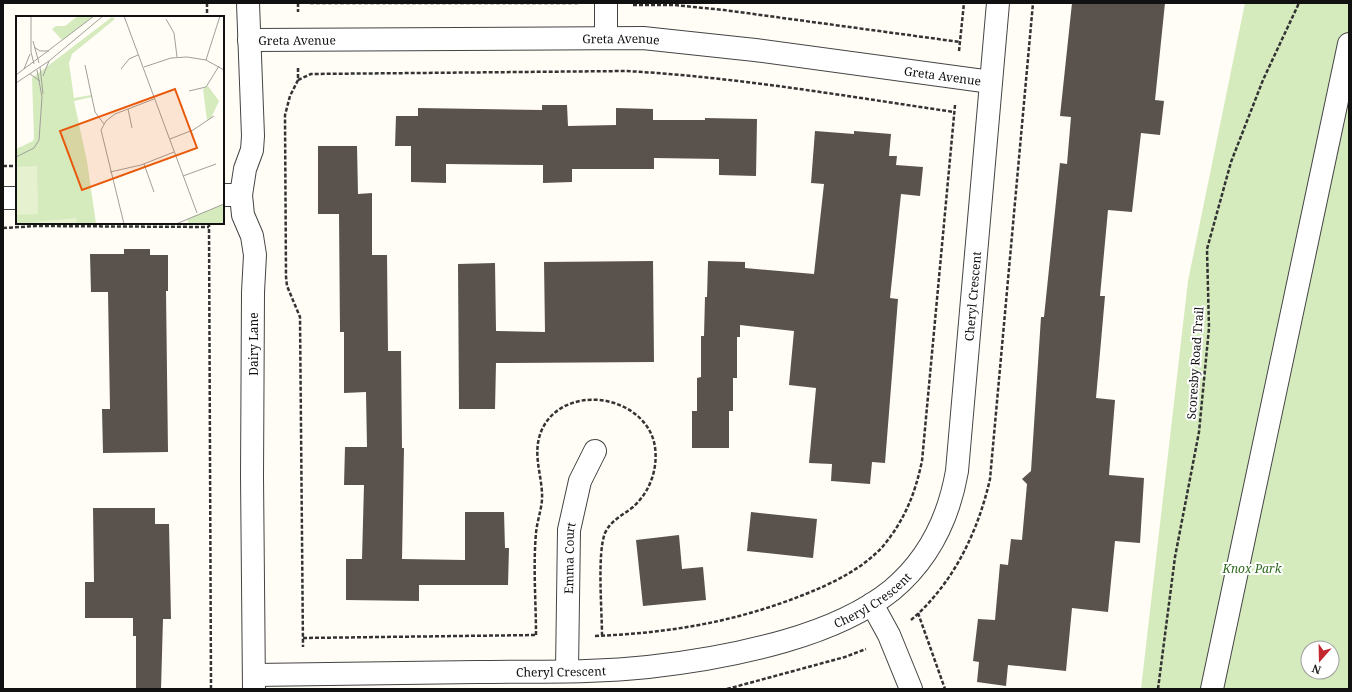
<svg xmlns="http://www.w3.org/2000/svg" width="1352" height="692" font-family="'Noto Serif',serif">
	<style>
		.green { fill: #d5ebbd; fill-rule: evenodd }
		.building { fill: #5a524d }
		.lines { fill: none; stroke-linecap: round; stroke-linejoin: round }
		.minor-casing { stroke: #444; stroke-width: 24 }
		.path { stroke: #333; stroke-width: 2.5; stroke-dasharray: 4 2; stroke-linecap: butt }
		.minor { stroke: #fff; stroke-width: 22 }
		.labels { text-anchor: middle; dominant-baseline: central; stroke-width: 4; stroke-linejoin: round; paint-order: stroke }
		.street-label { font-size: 12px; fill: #111; stroke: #fff }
		.park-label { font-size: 12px; font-style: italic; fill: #2f6b1f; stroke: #fff }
		.inset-road { fill: none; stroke: #a09f9a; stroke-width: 1 }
		.view { fill: #e8590c; fill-opacity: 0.15; stroke: #e8590c; stroke-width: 2 }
		.inset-edge { fill: none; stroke: #111; stroke-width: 2 }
	</style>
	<rect width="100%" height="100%" fill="#fffdf5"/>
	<!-- green -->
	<path class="green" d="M1245,3H1349V689H1141L1188,281ZM1308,648H1332V672H1308Z"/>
	<!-- building -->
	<g class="building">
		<polygon points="1072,3 1165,3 1155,100 1164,101 1160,135 1141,133 1132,212 1108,210 1100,296 1105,296 1096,398 1115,400 1109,475 1144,478 1140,543 1115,541 1108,612 1072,608 1066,671 1008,665 1006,686 977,682 979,662 973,661 978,619 995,620 1000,564 1008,565 1011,539 1022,540 1027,484 1022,479 1031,471 1041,317 1044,317 1060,163 1067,164 1071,117 1060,116"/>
		<polygon points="542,105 567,105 568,126 616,125 616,108 653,109 653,120 705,120 705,118 757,119 756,176 719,175 719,159 654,158 654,169 572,169 572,182 543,183 543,165 446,164 446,183 411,182 411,146 395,146 396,116 418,116 418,108 542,110"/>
		<polygon points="815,131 854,134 854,131 891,134 889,156 897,156 896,165 923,167 920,196 901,194 890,298 898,299 885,463 872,462 870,484 831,481 832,464 809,463 816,388 789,385 794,331 740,325 740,337 737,337 737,378 733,378 733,411 729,411 729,448 692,448 692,411 697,411 697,378 701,377 701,336 704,336 705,297 707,297 708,261 745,262 745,268 814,274 824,184 811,183"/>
		<polygon points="318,146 357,146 358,194 372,193 372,255 387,255 388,351 401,351 402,448 404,448 402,559 465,560 465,512 504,512 505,548 509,548 508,585 419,585 419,601 346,600 346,559 362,559 364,485 344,485 345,447 367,447 366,392 344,393 344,332 340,332 339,214 318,214"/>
		<polygon points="124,249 150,249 150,255 168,255 168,291 166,291 168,452 103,453 102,409 110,409 108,292 91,292 90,254 124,254"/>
		<polygon points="653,261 654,362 496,363 495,409 459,409 458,264 495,263 496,331 545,332 544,262"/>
		<polygon points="93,508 155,508 155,524 169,524 171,619 163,619 161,689 136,689 136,636 133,636 133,618 85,618 85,582 94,582"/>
		<polygon points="751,512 817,519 813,558 747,551"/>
		<polygon points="679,535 682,569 703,567 706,600 643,606 636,540"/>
	</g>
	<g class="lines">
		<!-- minor casing -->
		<g class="minor-casing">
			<g id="minor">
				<polyline points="248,3 253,136 252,150 245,169 241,195 243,215 252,236 255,255 253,292 252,476 254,689"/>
				<polyline points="606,37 606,3"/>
				<path id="s1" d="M249,40L643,38L755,50L991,82"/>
				<polyline points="223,195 241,195"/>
				<polyline points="3,198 17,198"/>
				<polyline points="872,604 889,635 911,689"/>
				<path id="s2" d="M567,670L569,530L580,481L595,451"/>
				<path id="s3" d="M254,675C328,674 403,673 477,672C534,671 592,673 648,667C694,662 740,654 785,641C823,630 861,615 892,590C929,559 949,517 957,471L998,3"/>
				<polyline points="1212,689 1349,44"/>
			</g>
		</g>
		<!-- path -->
		<g class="path">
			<polyline points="207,3 207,17"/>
			<polyline points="298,3 298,12"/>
			<polyline points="310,3 579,3"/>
			<polyline points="633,5 674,5 724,10 960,42"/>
			<polyline points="959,51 964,3"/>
			<polyline points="298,68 298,80 290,96 285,115 286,277 287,286 300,317 303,647"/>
			<path d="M298,80L311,74L626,71C736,77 845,96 954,112"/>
			<polyline points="3,166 17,166"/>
			<polyline points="209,223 211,689"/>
			<polyline points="3,228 36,226 209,227"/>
			<polyline points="918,613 945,689"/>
			<path d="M911,620C953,584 978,532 990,479L1033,3"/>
			<path d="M536,635C536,602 533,567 536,533C537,522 541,511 542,500C543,481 535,462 538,443C544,405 585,392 617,404C636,411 652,426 655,447C658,469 650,492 633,507C622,516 611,520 605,533C597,553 602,611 602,635"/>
			<path d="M595,636C672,633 741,621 813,591C837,581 866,566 884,545C905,519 915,494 922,461L955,105"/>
			<polyline points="303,638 537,635"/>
			<polyline points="727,689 845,657 866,649"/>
			<polyline points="1158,689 1175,557 1199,432 1209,328 1207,249 1231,162 1263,80 1299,3"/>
		</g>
		<!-- minor -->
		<use href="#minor" class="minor"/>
	</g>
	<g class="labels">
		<!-- street labels -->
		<g class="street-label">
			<text stroke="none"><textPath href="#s1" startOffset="372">Greta Avenue</textPath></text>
			<text stroke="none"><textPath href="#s1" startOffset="48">Greta Avenue</textPath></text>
			<text stroke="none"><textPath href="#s1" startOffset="696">Greta Avenue</textPath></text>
			<text stroke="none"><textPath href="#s3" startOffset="967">Cheryl Crescent</textPath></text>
			<text transform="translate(253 344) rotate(-90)">Dairy Lane</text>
			<text transform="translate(1195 363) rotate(-86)">Scoresby Road Trail</text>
			<text stroke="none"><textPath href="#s2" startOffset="112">Emma Court</textPath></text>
			<text stroke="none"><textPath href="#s3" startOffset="631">Cheryl Crescent</textPath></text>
			<text stroke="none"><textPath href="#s3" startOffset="307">Cheryl Crescent</textPath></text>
		</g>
		<!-- park labels -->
		<g class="park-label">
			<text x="1252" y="568">Knox Park</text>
		</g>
	</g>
	<!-- overview -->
	<g transform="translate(16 16)">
		<rect width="208" height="208" fill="#fffdf5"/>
		<path d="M62,0H78L46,24L36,13L40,10H49ZM96,1L99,3L56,38L53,47L58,82L75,79L76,81L58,85L71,145L80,208H0V133L17,125L18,122L16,62ZM192,70L203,85L195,102L191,104L187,73ZM208,188V208H173L171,203Z" fill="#d5ebbd"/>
		<path d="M21,150L22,198L0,199V151ZM60,202L61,208H6L29,205Z" fill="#e6f2cf"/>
		<path class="inset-road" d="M15,0V36L18,48M108,0L181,197M150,3L158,17L161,41M17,25L23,47M18,31L24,35H33M190,44L204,0M69,49L79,96L88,108M24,51L27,78M128,51L155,42L171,41L190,44L208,54M8,53L14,38M105,53L113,43L122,39M14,58L24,65M0,59L78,0M27,60L33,45M0,67L33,45L87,0M173,75L190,71L203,50M112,93L116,112M154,123L177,114L198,100M0,141L18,132L23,124L26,81L21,54M128,148L138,176M94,156L125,149L158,136M167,160L200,148M108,208L85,114L90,105L99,98L138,83M160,208L208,188"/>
		<path class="view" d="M159,73L181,132L66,174L44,115Z"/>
		<rect width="208" height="208" class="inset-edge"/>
	</g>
	<!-- border -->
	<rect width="1352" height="692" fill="none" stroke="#111111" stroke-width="8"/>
	<!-- north arrow -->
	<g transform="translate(1320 660) rotate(200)"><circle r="19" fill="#ffffff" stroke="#a0a0a0"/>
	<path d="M0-3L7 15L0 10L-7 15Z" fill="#c4262e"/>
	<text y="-6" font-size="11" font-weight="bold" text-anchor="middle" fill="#111111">N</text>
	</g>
</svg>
